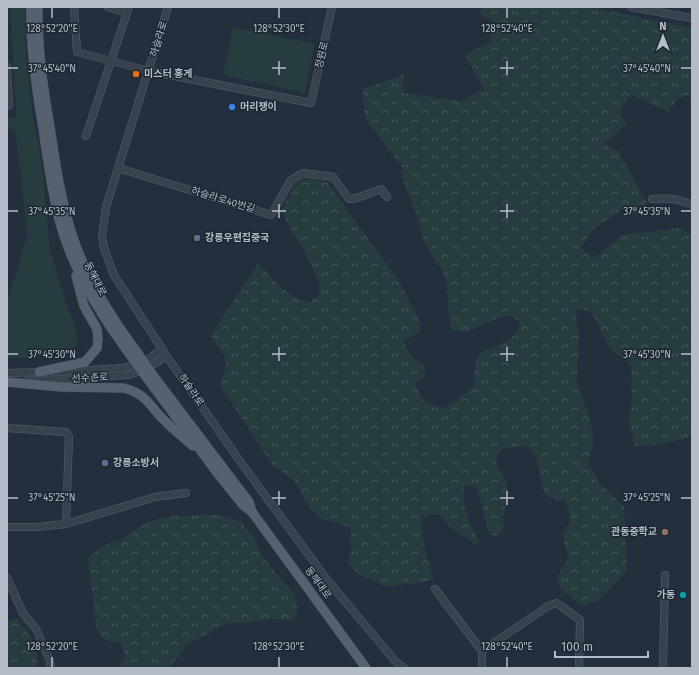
<svg xmlns="http://www.w3.org/2000/svg" width="699" height="675" font-family="'Fira Sans','Noto Sans KR',sans-serif">
	<style>
		.forest { fill: url(#forest-crowns) }
		.park { fill: #263c3f }
		.lines { fill: none; stroke-linecap: round; stroke-linejoin: round }
		.minor-casing { stroke: #565f6c; stroke-width: 8 }
		.major-casing { stroke: #414a57; stroke-width: 10 }
		.minor { stroke: #38414e; stroke-width: 7 }
		.major { stroke: #56606e; stroke-width: 9 }
		.major-bridge-casing { stroke: #414a57; stroke-width: 10; stroke-linecap: butt }
		.major-bridge { stroke: #56606e; stroke-width: 9 }
		.ticks { fill: none; stroke: #b4bcc9; stroke-width: 1.5 }
		.food-dot { fill: #e8710a; stroke: #1d2633; stroke-width: 1.5 }
		.shop-dot { fill: #3f7fe0; stroke: #1d2633; stroke-width: 1.5 }
		.service-dot { fill: #5c6f8a; stroke: #1d2633; stroke-width: 1.5 }
		.education-dot { fill: #8d6e63; stroke: #1d2633; stroke-width: 1.5 }
		.culture-dot { fill: #0f9aa8; stroke: #1d2633; stroke-width: 1.5 }
		.labels { text-anchor: middle; dominant-baseline: central; stroke-width: 3; stroke-linejoin: round; paint-order: stroke }
		.street-label { font-size: 10px; fill: #b4bcc9; stroke: #1d2633 }
		.poi-label { font-size: 10px; font-weight: bold; fill: #b4bcc9; stroke: #1d2633; text-anchor: start }
		.ticks-label { font-size: 10px; text-anchor: middle; fill: #b4bcc9; stroke: #1d2633; stroke-width: 3; stroke-linejoin: round; paint-order: stroke }
	</style>
	<defs>
		<pattern id="forest-crowns" width="20" height="18" patternUnits="userSpaceOnUse"><rect width="20" height="18" fill="#263c3f"/><path d="M2 6a3 3 0 1 1 6 0M12 15a3 3 0 1 1 6 0" fill="none" stroke="#435659"/></pattern>
	</defs>
	<rect width="100%" height="100%" fill="#242f3e"/>
	<!-- forest -->
	<g class="forest">
		<path d="M482,7H589L692,28V106L688,95L676,100L669,112L631,95L618,112L627,124L604,144L618,151L647,203L638,216L625,208L593,229L581,248L595,258L622,235L679,228L692,235V401L689,405C692,415 695,427 689,437L668,443L635,446L633,436L628,422L632,398L631,365L614,352L608,346L592,313L582,309L575,311L579,334L577,380L581,395L588,413L593,436V444L588,461L598,482L624,506L627,571L597,602L581,605L562,590L556,578C560,571 565,566 569,558L564,543L563,535L570,523L569,511L565,501L546,496L542,486L537,458L526,446L504,448L499,452L496,463L508,485L502,533L495,536L489,534L478,490L474,486H464C461,504 470,526 480,542L476,544L451,528L440,515L432,514L422,517C419,535 429,561 433,580L388,587L360,575L348,564L351,547L350,527L322,519L310,509L294,480L273,466L220,386L227,361L211,335L258,264C277,282 283,296 311,302L318,296L320,285L304,249L293,235L282,210L295,184L305,178L327,182L401,284L421,324L419,333L403,340L411,356L423,365L426,375L415,383C423,404 424,403 445,408L474,386L475,362L480,353L507,341L516,334L520,321L509,315C503,317 496,318 491,321C478,327 463,337 450,328L447,286L442,269L430,254L423,239L415,210L406,189L401,172L403,169L365,118L363,89L404,75L403,93L461,101L484,89L465,55L490,42L493,23L480,13Z"/>
		<polygon points="207,515 223,515 242,523 254,538 263,557 294,594 298,611 293,620 270,619 247,623 228,623 188,644 169,668 118,668 125,657 121,643 106,640 97,631 88,558 102,546 122,539 148,522 172,516"/>
		<polygon points="17,619 26,630 36,649 38,668 7,668 7,621"/>
	</g>
	<!-- park -->
	<g class="park">
		<path d="M10,7H25L26,55L32,111L42,164L50,250L68,309L76,329L77,345C61,357 27,357 7,359V299L19,267L23,247L28,237L15,129H7V118H16V114Z"/>
		<polygon points="233,27 315,44 305,93 223,75"/>
	</g>
	<g class="lines">
		<!-- minor casing -->
		<g class="minor-casing">
			<g id="minor">
				<polyline points="74,7 77,52 149,71 311,103 332,7"/>
				<polyline points="108,7 127,13"/>
				<polyline points="168,7 106,207 102,236 104,248 114,275 166,355 237,457 328,581 396,662 404,668"/>
				<polyline points="631,7 692,18"/>
				<polyline points="7,67 9,105 7,106"/>
				<polyline points="86,136 129,7"/>
				<polyline points="118,168 271,215 291,180 303,173 333,177 349,199 357,198 381,189 387,197"/>
				<path d="M652,199C668,198 677,198 692,205"/>
				<polyline points="54,372 123,368 136,365 150,358 162,348"/>
				<polyline points="7,373 44,372"/>
				<path d="M27,381L127,375C143,371 154,366 166,355"/>
				<polyline points="7,428 66,432 69,437 66,524"/>
				<polyline points="7,527 37,527 66,524 155,497 186,493"/>
				<polyline points="7,578 23,613 36,629 50,661 51,668"/>
				<polyline points="435,589 482,651 482,668"/>
				<polyline points="482,651 548,606 557,603 580,620 579,668"/>
				<polyline points="663,668 665,575"/>
			</g>
		</g>
		<!-- major casing -->
		<g class="major-casing">
			<g id="major">
				<path d="M31,7C30,47 36,88 43,128C47,157 51,186 58,215C71,269 101,315 133,359"/>
				<path d="M38,7C37,47 43,88 50,127C55,161 60,195 70,228C84,275 110,316 139,355"/>
				<polyline points="39,372 85,362 97,348 98,338 97,329 84,306 76,276"/>
				<path d="M7,382L62,387L124,388C148,394 150,408 167,423C175,431 184,438 193,446"/>
				<polyline points="150,382 218,474 243,505 252,512 249,502 155,378"/>
				<polyline points="252,512 366,668"/>
			</g>
		</g>
		<!-- minor -->
		<use href="#minor" class="minor"/>
		<!-- major -->
		<use href="#major" class="major"/>
		<!-- major-bridge casing -->
		<g class="major-bridge-casing">
			<g id="major-bridge">
				<polyline points="139,355 155,378"/>
				<polyline points="133,359 150,382"/>
			</g>
		</g>
		<!-- major-bridge -->
		<use href="#major-bridge" class="major-bridge"/>
	</g>
	<!-- ticks -->
	<path class="ticks" d="M52,8V18M279,8V18M507,8V18M279,61V75M507,61V75M8,68H18M272,68H286M500,68H514M681,68H691M279,204V218M507,204V218M8,211H18M272,211H286M500,211H514M681,211H691M279,347V361M507,347V361M8,354H18M272,354H286M500,354H514M681,354H691M279,491V505M507,491V505M8,498H18M272,498H286M500,498H514M681,498H691M52,657V667M279,657V667M507,657V667"/>
	<!-- markers -->
	<circle class="food-dot" cx="136" cy="74" r="4"/>
	<circle class="shop-dot" cx="232" cy="107" r="4"/>
	<g class="service-dot">
		<circle cx="197" cy="238" r="4"/>
		<circle cx="105" cy="463" r="4"/>
	</g>
	<circle class="education-dot" cx="665" cy="532" r="4"/>
	<circle class="culture-dot" cx="683" cy="595" r="4"/>
	<g class="labels">
		<!-- street labels -->
		<g class="street-label">
			<text transform="translate(159 39) rotate(-73)">하슬라로</text>
			<text transform="translate(322 55) rotate(-77)">정원로</text>
			<text transform="translate(223 200) rotate(17)">하슬라로40번길</text>
			<text transform="translate(95 279) rotate(63)">동해대로</text>
			<text transform="translate(90 378) rotate(-3)">선수촌로</text>
			<text transform="translate(191 390) rotate(55)">하슬라로</text>
			<text transform="translate(318 583) rotate(54)">동해대로</text>
		</g>
		<!-- poi labels -->
		<g class="poi-label">
			<text x="144" y="74">미스터 홍게</text>
			<text x="240" y="107">머리쟁이</text>
			<text x="205" y="238">강릉우편집중국</text>
			<text x="113" y="463">강릉소방서</text>
			<text x="657" y="532" text-anchor="end">관동중학교</text>
			<text x="675" y="595" text-anchor="end">가동</text>
		</g>
	</g>
	<g class="ticks-label">
		<text x="52" y="32">128°52'20"E</text>
		<text x="279" y="32">128°52'30"E</text>
		<text x="507" y="32">128°52'40"E</text>
		<text x="52" y="72">37°45'40"N</text>
		<text x="647" y="72">37°45'40"N</text>
		<text x="52" y="215">37°45'35"N</text>
		<text x="647" y="215">37°45'35"N</text>
		<text x="52" y="358">37°45'30"N</text>
		<text x="647" y="358">37°45'30"N</text>
		<text x="52" y="501">37°45'25"N</text>
		<text x="647" y="501">37°45'25"N</text>
		<text x="52" y="650">128°52'20"E</text>
		<text x="279" y="650">128°52'30"E</text>
		<text x="507" y="650">128°52'40"E</text>
	</g>
	<!-- border -->
	<rect width="699" height="675" fill="none" stroke="#b4bcc9" stroke-width="16"/>
	<!-- north arrow -->
	<g transform="translate(663 36)" stroke="#1d2633" stroke-width="3" paint-order="stroke">
	<path d="M0-3L7 15L0 10L-7 15Z" fill="#b4bcc9"/>
	<text y="-6" font-size="11" font-weight="bold" text-anchor="middle" fill="#b4bcc9">N</text>
	</g>
	<!-- scale -->
	<path d="M555 651v6h93v-6" fill="none" stroke="#b4bcc9" stroke-width="2"/>
	<text x="561" y="651" font-size="12" fill="#b4bcc9" stroke="#1d2633" stroke-width="3" paint-order="stroke">100 m</text>
</svg>
